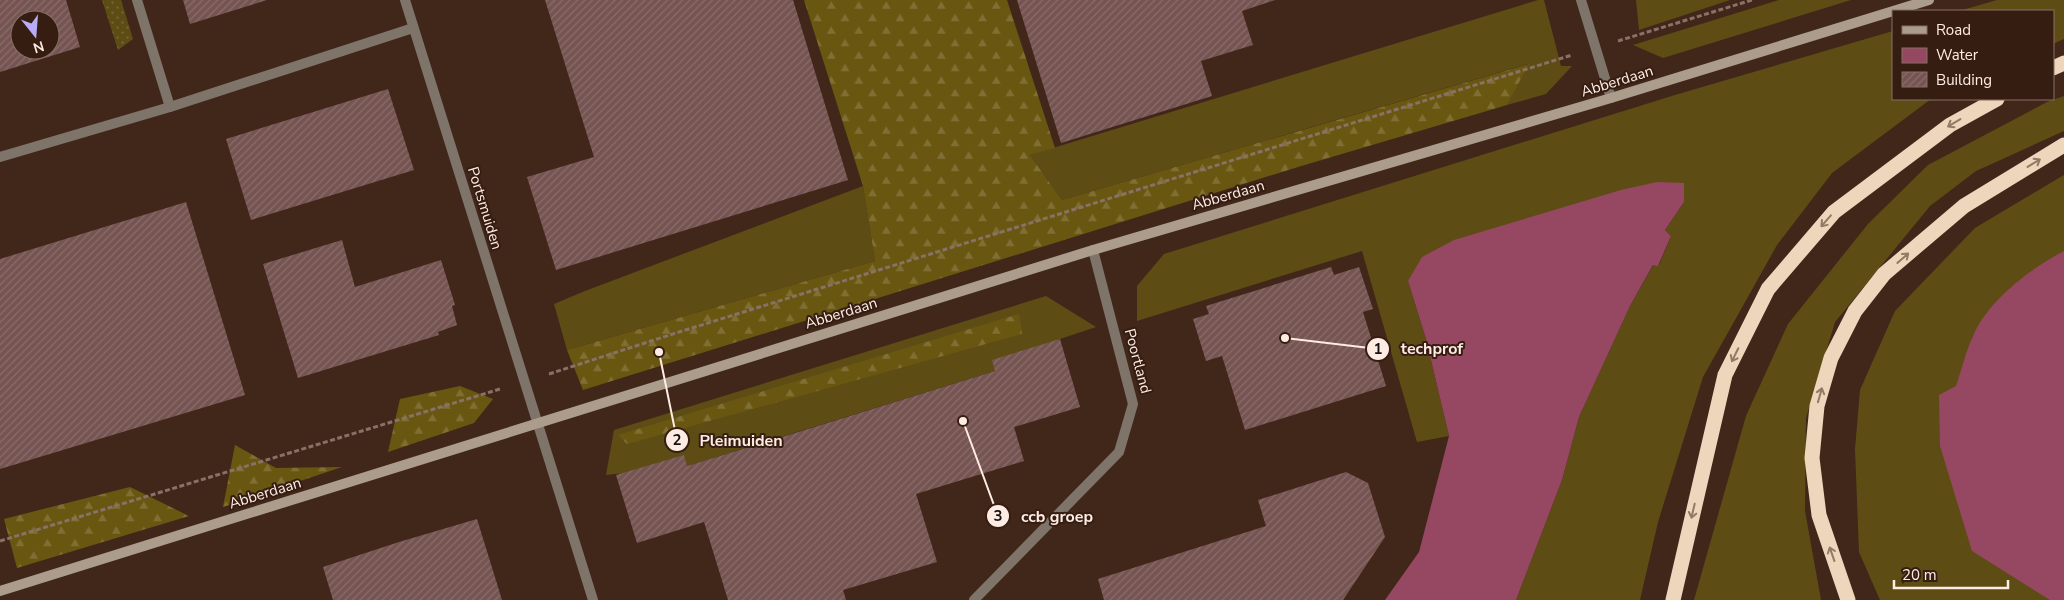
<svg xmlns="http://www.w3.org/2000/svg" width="2064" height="600" font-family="'Nunito Sans',sans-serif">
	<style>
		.grass { fill: #5d4d15 }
		.forest { fill: url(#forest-firs) }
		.garden { fill: url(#garden-dots) }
		.water { fill: #964761 }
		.building { fill: url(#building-hatch); fill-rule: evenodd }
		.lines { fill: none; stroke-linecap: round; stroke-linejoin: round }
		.path { stroke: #887166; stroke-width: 3; stroke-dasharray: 5 2.5; stroke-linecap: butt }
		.lane { stroke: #7e746a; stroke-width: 10 }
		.street { stroke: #7e746a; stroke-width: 10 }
		.secondary { stroke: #ab9c8b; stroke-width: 10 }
		.highway { stroke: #edd6bb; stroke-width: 15 }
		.oneway { stroke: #927a66 }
		.labels { text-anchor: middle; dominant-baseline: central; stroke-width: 4; stroke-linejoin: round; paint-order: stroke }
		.street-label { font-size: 15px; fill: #feece4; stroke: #361d11 }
		.leader { fill: none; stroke: #feece4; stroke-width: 2 }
		.callout-dot { fill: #feece4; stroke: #361d11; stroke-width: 2 }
		.mark-label { font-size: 15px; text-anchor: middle; font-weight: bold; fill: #111 }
		.callout-label { font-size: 16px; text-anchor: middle; font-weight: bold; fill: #feece4; stroke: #361d11; stroke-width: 4; stroke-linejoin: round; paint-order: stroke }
	</style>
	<defs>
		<pattern id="forest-firs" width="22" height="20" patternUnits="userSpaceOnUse" patternTransform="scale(1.25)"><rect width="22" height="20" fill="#695711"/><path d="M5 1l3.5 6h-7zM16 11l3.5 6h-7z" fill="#806f34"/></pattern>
		<pattern id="garden-dots" width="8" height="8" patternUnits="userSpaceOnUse" patternTransform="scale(1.25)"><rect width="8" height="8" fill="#5d4d15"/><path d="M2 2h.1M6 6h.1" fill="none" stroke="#756737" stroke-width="1.8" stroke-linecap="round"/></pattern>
		<pattern id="building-hatch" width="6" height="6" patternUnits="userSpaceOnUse" patternTransform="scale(1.25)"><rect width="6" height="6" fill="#755452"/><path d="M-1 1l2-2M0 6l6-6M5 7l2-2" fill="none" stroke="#8a6d6b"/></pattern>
	</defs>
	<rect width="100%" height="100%" fill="#41271a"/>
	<!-- grass -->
	<g class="grass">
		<polygon points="1538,0 1544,0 1561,66 1572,66 1546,94 1507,105 1528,64 1062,200 1030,155"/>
		<polygon points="1636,0 1730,0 1639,30"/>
		<polygon points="1779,0 1851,0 1663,58 1633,45"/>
		<polygon points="1997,0 2064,0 2064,39 2053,44 2053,11 1959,11"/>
		<polygon points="1893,31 1893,99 1931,99 1832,173 1777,245 1703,377 1658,522 1640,600 1516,600 1562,480 1579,417 1630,306 1654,264 1659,265 1671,236 1665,230 1684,202 1408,281 1426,339 1449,436 1417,442 1362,251 1137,321 1137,286 1164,254 1675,95"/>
		<polygon points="2064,96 2064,131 1976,171 1930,206 1835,322 1806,418 1805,511 1821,600 1694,600 1746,416 1788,324 1868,224 1928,165 2047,102"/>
		<polygon points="2064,175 2064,600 1880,600 1859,552 1855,449 1860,390 1895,311 1975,228"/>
		<polygon points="863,186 875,261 567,350 554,304 585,291"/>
		<polygon points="1046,296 1096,327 1060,339 995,371 687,466 606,475 614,430"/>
	</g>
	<!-- forest -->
	<g class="forest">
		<polygon points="804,0 1007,0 1055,148 1030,155 1062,200 1529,64 1507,105 1298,167 583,390 567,350 875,261 863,186"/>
		<polygon points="1019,314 1022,334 627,444 618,435"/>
		<polygon points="460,386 493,399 474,423 388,452 400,399"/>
		<polygon points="235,445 276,468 342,467 223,507"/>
		<polygon points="130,487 189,516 17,568 4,519"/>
	</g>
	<!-- garden -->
	<polygon class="garden" points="102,0 121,0 133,39 118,50"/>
	<!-- water -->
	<g class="water">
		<polygon points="1657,182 1684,183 1684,202 1665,230 1671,236 1658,266 1653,265 1630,306 1579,417 1562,480 1516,600 1385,600 1419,552 1449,436 1426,339 1408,281 1422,257 1454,240 1621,190"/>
		<path d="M2064,251V600H2050L1972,551L1940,446L1939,395L1956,386C1962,369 1966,350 1974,334C1989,300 2031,268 2064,251Z"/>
	</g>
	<!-- building -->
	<g class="building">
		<path d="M0,0H66L80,47L0,72ZM20,20H50V50H20Z"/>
		<polygon points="183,0 267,0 190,24"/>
		<polygon points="545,0 793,0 848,180 556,270 527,177 594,157"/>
		<polygon points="1017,0 1275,0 1242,11 1253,45 1201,61 1212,96 1061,143"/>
		<polygon points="388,89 414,170 251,220 226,139"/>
		<polygon points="186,202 245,395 0,469 0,259"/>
		<polygon points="342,240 355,287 441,260 455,305 452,306 457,325 438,332 439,335 298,378 263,264"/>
		<polygon points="1331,267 1334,275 1359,267 1373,309 1363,312 1386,386 1245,430 1222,356 1206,361 1193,319 1209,314 1206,306"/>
		<polygon points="1060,339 1080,407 1014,427 1024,461 916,494 937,562 843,590 846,600 728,600 704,522 637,543 616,475 684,455 687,466 795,433 995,371 992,360"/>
		<polygon points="1346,472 1368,483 1385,537 1343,600 1104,600 1098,579 1266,526 1258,500"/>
		<polygon points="477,519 502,600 333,600 323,567 399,542"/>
	</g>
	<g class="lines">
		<!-- path -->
		<g class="path">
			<polyline points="1618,41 1752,0"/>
			<polyline points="549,374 679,332 1572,55"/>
			<polyline points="0,541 500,389"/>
		</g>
		<!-- lane -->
		<polyline class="lane" points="137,0 170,107"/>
		<!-- street -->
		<g class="street">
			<polyline points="405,0 593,600"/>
			<polyline points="1581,0 1611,98"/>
			<polyline points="0,157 170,107 413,28"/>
			<polyline points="974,600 1119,452 1133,404 1093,250"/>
		</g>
		<!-- secondary -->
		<polyline class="secondary" points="0,591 1093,250 1611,98 1929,0"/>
		<!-- highway -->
		<g class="highway">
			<polyline points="2053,68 2064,63"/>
			<polyline points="1673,600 1725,375 1768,289 1834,212 1950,125 1997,99"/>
			<polyline points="1848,600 1819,515 1812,458 1817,406 1831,358 1855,311 1884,274 1964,206 2064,145"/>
		</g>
	</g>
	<!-- one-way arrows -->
	<defs><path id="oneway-shaft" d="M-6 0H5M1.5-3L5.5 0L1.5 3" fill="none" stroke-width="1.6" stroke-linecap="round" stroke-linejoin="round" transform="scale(1.25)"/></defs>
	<g class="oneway">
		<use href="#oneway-shaft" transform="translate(1954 123) rotate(149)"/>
		<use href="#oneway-shaft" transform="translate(2034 163) rotate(-31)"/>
		<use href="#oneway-shaft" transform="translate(1826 221) rotate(131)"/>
		<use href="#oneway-shaft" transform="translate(1903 258) rotate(-41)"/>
		<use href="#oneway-shaft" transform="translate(1735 355) rotate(116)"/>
		<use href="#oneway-shaft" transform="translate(1820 395) rotate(-74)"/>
		<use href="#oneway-shaft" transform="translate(1693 511) rotate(103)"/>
		<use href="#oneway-shaft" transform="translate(1832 554) rotate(-109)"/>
	</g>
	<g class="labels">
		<!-- street labels -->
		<g class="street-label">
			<text transform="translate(1617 81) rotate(-17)">Abberdaan</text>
			<text transform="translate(1228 195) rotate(-16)">Abberdaan</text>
			<text transform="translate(485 208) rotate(73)">Portsmuiden</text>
			<text transform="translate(841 313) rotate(-17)">Abberdaan</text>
			<text transform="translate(1138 361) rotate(75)">Poortland</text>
			<text transform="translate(265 493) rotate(-17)">Abberdaan</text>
		</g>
	</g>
	<!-- callouts -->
	<path class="leader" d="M1285 338L1378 349M659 352L677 440M963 421L998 516"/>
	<g class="callout-dot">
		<circle cx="1285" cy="338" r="5"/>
		<circle cx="659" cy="352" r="5"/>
		<circle cx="963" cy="421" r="5"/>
		<circle cx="1378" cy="349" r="12"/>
		<circle cx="677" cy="440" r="12"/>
		<circle cx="998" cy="516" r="12"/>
	</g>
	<g class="mark-label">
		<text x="1378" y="354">1</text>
		<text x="677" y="445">2</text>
		<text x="998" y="521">3</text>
	</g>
	<g class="callout-label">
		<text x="1432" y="354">techprof</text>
		<text x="741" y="446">Pleimuiden</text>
		<text x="1057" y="522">ccb groep</text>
	</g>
	<!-- legend -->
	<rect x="1892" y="10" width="162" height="90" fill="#361d11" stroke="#867065"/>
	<rect x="1902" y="26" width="25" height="8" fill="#ab9c8b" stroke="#867065"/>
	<text x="1936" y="35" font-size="15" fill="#feece4">Road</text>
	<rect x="1902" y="48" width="25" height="15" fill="#964761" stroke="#867065"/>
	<text x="1936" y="60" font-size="15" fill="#feece4">Water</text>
	<rect x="1902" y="72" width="25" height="15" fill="url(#building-hatch)" stroke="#867065"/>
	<text x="1936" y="85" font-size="15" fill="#feece4">Building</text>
	<!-- north arrow -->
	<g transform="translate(35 35) rotate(163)"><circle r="24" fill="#361d11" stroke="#867065"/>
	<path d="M0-4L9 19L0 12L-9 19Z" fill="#b8abf7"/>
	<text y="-8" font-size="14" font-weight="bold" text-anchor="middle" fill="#feece4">N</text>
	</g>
	<!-- scale -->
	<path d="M1894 580v8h114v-8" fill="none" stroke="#feece4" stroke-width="2.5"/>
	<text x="1902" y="580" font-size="15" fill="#feece4" stroke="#361d11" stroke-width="4" paint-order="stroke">20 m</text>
</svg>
